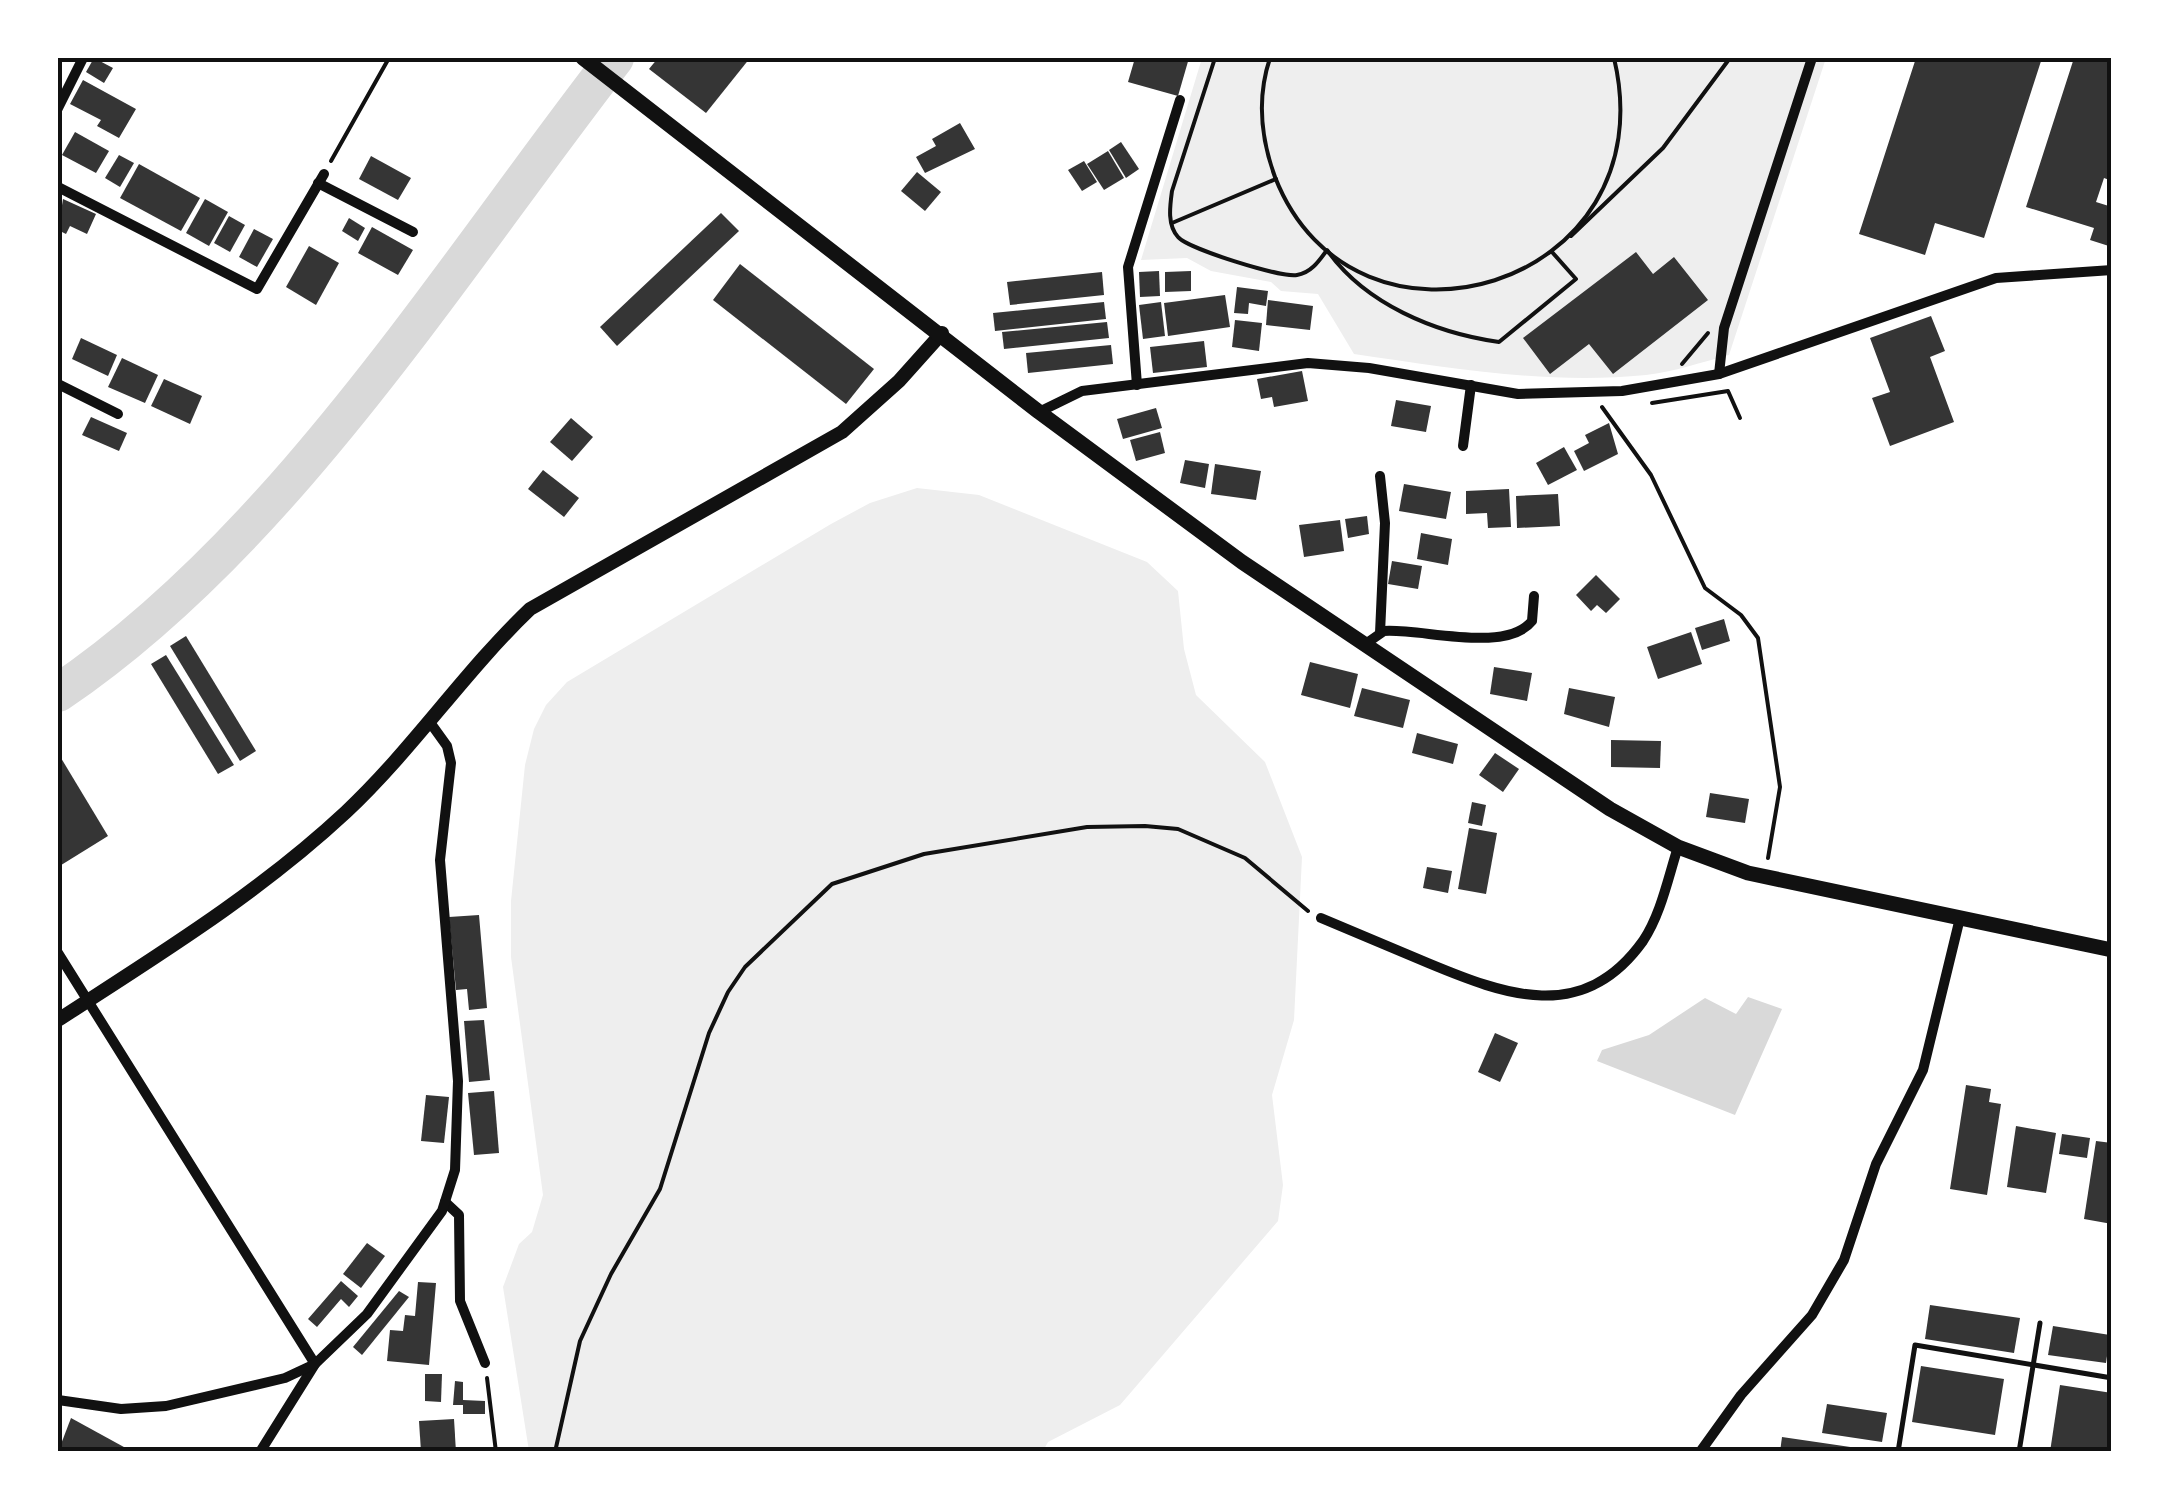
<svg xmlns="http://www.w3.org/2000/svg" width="2169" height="1509" font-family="'Libre Baskerville',serif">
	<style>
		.green { fill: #eee }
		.water { fill: #d9d9d9 }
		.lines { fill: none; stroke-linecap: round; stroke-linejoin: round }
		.river { stroke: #d9d9d9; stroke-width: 38 }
		.building { fill: #353535 }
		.path { stroke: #111; stroke-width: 4 }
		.service { stroke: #111; stroke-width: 5 }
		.minor { stroke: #111; stroke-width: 10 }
		.tertiary { stroke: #111; stroke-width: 14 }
		.secondary { stroke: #111; stroke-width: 15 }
		.neatline { fill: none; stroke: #111; stroke-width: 4 }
	</style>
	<rect width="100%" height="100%" fill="#fff"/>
	<!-- green -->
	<g class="green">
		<path d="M1202,58H1826L1729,355C1702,362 1674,372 1646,375C1548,385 1452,368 1354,354L1318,294L1281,291L1271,282L1211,271L1187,258L1141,260Z"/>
		<polygon points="917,488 979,495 1147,562 1178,591 1184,649 1196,695 1265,762 1302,857 1294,1020 1272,1095 1283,1185 1278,1221 1120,1405 1048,1442 1043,1451 529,1451 503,1287 519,1244 532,1232 543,1195 511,957 511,901 525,765 534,729 546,705 567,682 831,524 870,503"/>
	</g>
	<!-- water -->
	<polygon class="water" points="1748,997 1782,1009 1735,1115 1597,1061 1602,1050 1649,1035 1705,998 1736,1014"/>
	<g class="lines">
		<!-- river -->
		<path class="river" d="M58,693C283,541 449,272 615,58"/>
	</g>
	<!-- building -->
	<g class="building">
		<polygon points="94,58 113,68 104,83 86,72"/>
		<polygon points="658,58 750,58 706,113 649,69"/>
		<polygon points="1135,58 1189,58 1178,96 1128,82"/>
		<polygon points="1916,58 2042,58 1984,238 1935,223 1925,255 1859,234"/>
		<polygon points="2074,58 2112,58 2112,181 2104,178 2096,202 2112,207 2112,247 2090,240 2094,228 2026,207"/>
		<polygon points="83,80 136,109 119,138 97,126 101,120 70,104"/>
		<polygon points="960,123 975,149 925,173 916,157 936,146 932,139"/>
		<polygon points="75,132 109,151 96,173 62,155"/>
		<polygon points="1121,142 1139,169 1126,178 1109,150"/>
		<polygon points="1108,151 1124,178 1104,190 1087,164"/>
		<polygon points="119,155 134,163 120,187 105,178"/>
		<polygon points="371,156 411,178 398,200 359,179"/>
		<polygon points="1084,161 1097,182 1082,191 1068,170"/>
		<polygon points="139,164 200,198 181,231 120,198"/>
		<polygon points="917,172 941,192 925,211 901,191"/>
		<polygon points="63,199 96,214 87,234 70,226 66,234 58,230"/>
		<polygon points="205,199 228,212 209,246 186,233"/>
		<polygon points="721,213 739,231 617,346 600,327"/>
		<polygon points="229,216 245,225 230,252 214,243"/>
		<polygon points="349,218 365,228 358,241 342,231"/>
		<polygon points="372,227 413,250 398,275 358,253"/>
		<polygon points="254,229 273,239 257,267 239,257"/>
		<polygon points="309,246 339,263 316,305 286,287"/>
		<polygon points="1636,252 1653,274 1674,257 1708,300 1613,374 1589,344 1550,374 1523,338"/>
		<polygon points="740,264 874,369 846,404 713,300"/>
		<polygon points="1159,271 1160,296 1140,297 1139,272"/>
		<polygon points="1191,271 1191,291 1165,292 1165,272"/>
		<polygon points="1102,272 1104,295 1010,305 1007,282"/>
		<polygon points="1237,287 1268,291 1266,306 1249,303 1248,314 1234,313"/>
		<polygon points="1225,295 1230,327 1168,336 1164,303"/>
		<polygon points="1268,300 1313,306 1310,330 1266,325"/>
		<polygon points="1104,302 1106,319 995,331 993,313"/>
		<polygon points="1161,302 1165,336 1143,339 1139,305"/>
		<polygon points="1931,316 1945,351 1930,357 1954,422 1890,446 1872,398 1890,392 1870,338"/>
		<polygon points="1235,320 1262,323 1259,351 1232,347"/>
		<polygon points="1107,322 1109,338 1004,349 1002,332"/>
		<polygon points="81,338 117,355 108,376 72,359"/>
		<polygon points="1204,341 1207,367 1153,373 1150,347"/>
		<polygon points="1111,345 1113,364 1028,373 1026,353"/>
		<polygon points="122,358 158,375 145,403 108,387"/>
		<polygon points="1302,371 1308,401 1274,407 1272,397 1261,399 1257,379"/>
		<polygon points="164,379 202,396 190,424 151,406"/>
		<polygon points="1396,400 1431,406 1426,432 1391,426"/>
		<polygon points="1156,408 1162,428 1123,439 1117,419"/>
		<polygon points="91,417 127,433 119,451 82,435"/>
		<polygon points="571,418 593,437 572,461 550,442"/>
		<polygon points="1609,423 1618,454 1584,471 1574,451 1589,443 1585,435"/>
		<polygon points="1160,432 1165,453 1136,461 1130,440"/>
		<polygon points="1564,447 1577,470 1548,485 1536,463"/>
		<polygon points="1185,460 1209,464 1205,488 1180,483"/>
		<polygon points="1215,464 1261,471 1256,500 1211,494"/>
		<polygon points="543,470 579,498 564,517 528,489"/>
		<polygon points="1404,484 1451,492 1446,519 1399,511"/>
		<polygon points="1509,489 1511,527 1488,528 1487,513 1466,514 1466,491"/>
		<polygon points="1558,494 1560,526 1517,528 1516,496"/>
		<polygon points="1367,516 1369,534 1348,538 1345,519"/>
		<polygon points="1340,520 1344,551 1304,557 1299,525"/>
		<polygon points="1421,533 1452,539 1448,565 1417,559"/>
		<polygon points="1392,561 1422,566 1418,589 1388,584"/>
		<polygon points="1596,575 1620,599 1606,613 1597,605 1591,611 1576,595"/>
		<polygon points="1724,619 1730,641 1702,650 1695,628"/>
		<polygon points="1691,632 1702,664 1658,679 1647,647"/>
		<polygon points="186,636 256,751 240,761 170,646"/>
		<polygon points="166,655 234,765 218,774 151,664"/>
		<polygon points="1310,662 1358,674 1350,708 1301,695"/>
		<polygon points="1494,667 1532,673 1527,701 1490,694"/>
		<polygon points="1362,688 1410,700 1403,728 1354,716"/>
		<polygon points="1569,688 1615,697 1609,727 1564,714"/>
		<polygon points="1417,733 1458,744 1453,764 1412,753"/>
		<polygon points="1611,740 1661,741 1660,768 1611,767"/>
		<polygon points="58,753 108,836 58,867"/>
		<polygon points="1495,753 1519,769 1503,792 1479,775"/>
		<polygon points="1710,793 1749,799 1745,823 1706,817"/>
		<polygon points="1472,802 1486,805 1482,826 1468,823"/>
		<polygon points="1469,828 1497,833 1486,894 1458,889"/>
		<polygon points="1427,867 1452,871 1448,893 1423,888"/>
		<polygon points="479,915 487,1008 469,1010 467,989 456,990 449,917"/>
		<polygon points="484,1020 490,1080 469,1082 464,1021"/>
		<polygon points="1495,1033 1518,1043 1500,1082 1478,1072"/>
		<polygon points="1966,1085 1991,1089 1989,1102 2001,1104 1987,1195 1950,1189"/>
		<polygon points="494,1091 499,1153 474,1155 468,1093"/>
		<polygon points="426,1095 449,1097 444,1143 421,1141"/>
		<polygon points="2016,1126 2056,1133 2046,1193 2007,1187"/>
		<polygon points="2062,1134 2090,1138 2087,1158 2059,1154"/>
		<polygon points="2096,1141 2112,1143 2112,1224 2084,1219"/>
		<polygon points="367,1243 385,1256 361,1288 343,1274"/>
		<polygon points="341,1281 358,1296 349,1307 341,1299 317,1327 308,1319"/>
		<polygon points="418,1282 436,1283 429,1365 387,1361 390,1330 403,1331 405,1315 415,1316"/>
		<polygon points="399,1291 409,1297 362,1355 353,1347"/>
		<polygon points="1930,1305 2020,1318 2014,1353 1925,1339"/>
		<polygon points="2053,1326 2110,1335 2106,1363 2048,1355"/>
		<polygon points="1921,1366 2004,1379 1995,1435 1912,1422"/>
		<polygon points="425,1374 442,1374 441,1402 425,1401"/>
		<polygon points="455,1381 463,1382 463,1400 485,1401 485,1414 463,1414 463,1405 453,1405"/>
		<polygon points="2060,1385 2112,1393 2112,1452 2050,1452"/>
		<polygon points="1827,1404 1887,1413 1882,1442 1822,1433"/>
		<polygon points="71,1418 133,1452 58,1452"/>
		<polygon points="454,1419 456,1452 421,1452 419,1421"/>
		<polygon points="1782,1437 1864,1449 1864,1452 1780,1452"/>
	</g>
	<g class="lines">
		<!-- path -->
		<g class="path">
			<path d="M1215,58L1172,191C1170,206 1167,225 1178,237C1188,249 1282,278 1297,275C1311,273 1319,261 1327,250C1365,304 1435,333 1499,342L1576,279L1552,252"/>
			<path d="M1270,58C1257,97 1261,139 1275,177C1354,380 1669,289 1614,58"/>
			<polyline points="331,161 389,58"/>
			<polyline points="1172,223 1276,179"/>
			<polyline points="1571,236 1663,148 1730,58"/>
			<polyline points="1682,364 1708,333"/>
			<polyline points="1652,403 1728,391 1740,418"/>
			<polyline points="1602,407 1651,475 1705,588 1741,615 1758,638 1780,787 1768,858"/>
			<polyline points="487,1378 496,1452"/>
			<polyline points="555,1452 580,1341 611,1274 660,1189 709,1033 728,992 745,967 832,884 924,854 1087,827 1145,826 1178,829 1245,858 1308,911"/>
		</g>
		<!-- service -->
		<g class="service">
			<polyline points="1898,1452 1915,1345 2112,1378"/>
			<polyline points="2019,1452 2040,1323"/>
		</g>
		<!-- minor -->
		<g class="minor">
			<polyline points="58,108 83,58"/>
			<polyline points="318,183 413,232"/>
			<polyline points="58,187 257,289 324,174"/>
			<polyline points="1719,374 1724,328 1812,58"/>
			<polyline points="58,384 118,414"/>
			<polyline points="1137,385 1128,267 1180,100"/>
			<polyline points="1039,412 1082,391 1308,363 1369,368 1518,394 1622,391 1719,374 1996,278 2112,270"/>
			<polyline points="1463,446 1471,385"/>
			<polyline points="1380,633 1385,523 1380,476"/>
			<path d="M1364,645L1384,631C1421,628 1506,654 1532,621L1534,596"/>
			<path d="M1321,918C1357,933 1393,948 1428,963C1505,995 1583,1025 1643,941C1661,914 1668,878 1678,847"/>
			<polyline points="58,953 315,1364 260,1452"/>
			<polyline points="445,1202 459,1215 460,1301 485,1363"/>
			<polyline points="58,1400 121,1409 166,1406 285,1378 315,1364 367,1314 442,1211 455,1170 458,1081 440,860 451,763 447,746 429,721"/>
			<polyline points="1700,1452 1741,1395 1812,1315 1844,1260 1876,1164 1923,1070 1960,918"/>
		</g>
		<!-- tertiary -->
		<path class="tertiary" d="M58,1020C158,955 258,894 346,812C413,749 464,672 530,609L842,432L899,381L942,333"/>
		<!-- secondary -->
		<polyline class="secondary" points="583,58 1039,412 1242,562 1610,809 1678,847 1748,873 2112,950"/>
	</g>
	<!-- border -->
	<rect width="2169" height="1509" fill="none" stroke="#ffffff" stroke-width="120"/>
	<rect x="60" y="60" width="2049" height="1389" class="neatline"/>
</svg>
